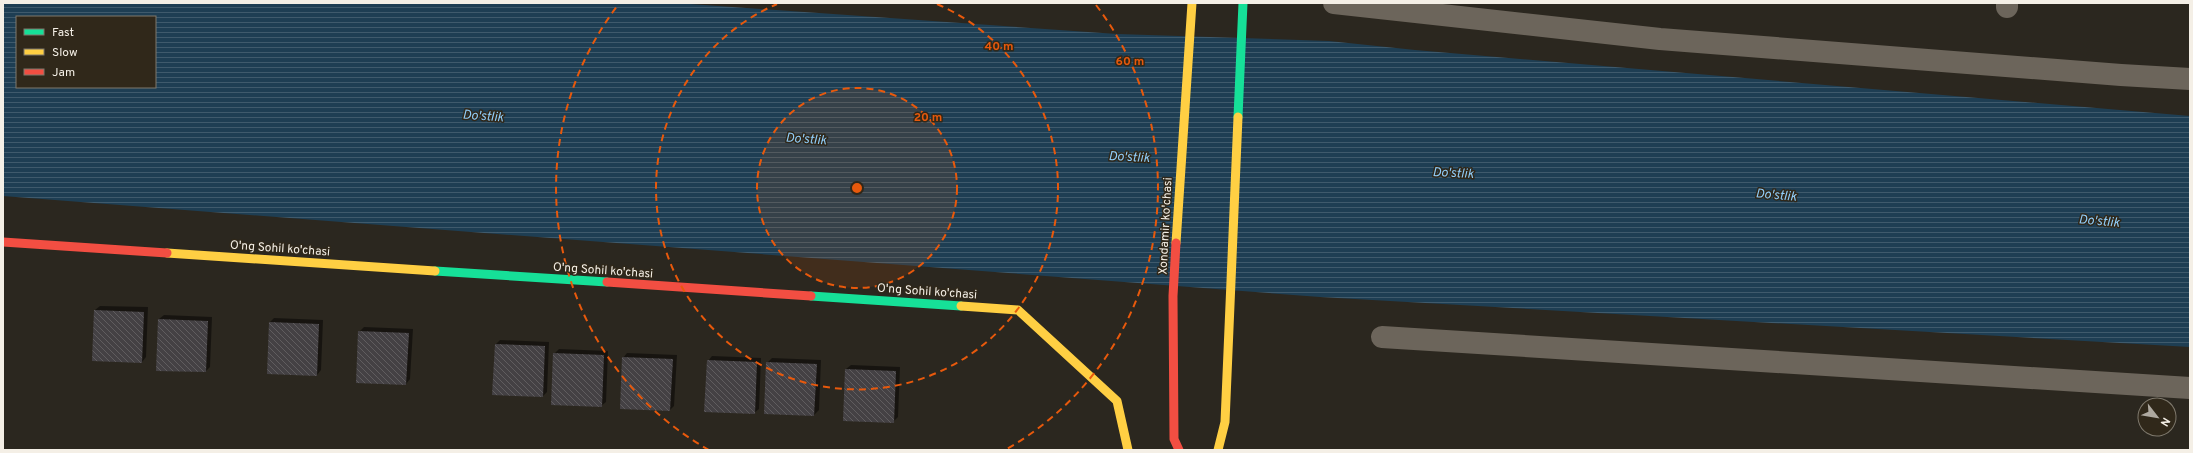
<svg xmlns="http://www.w3.org/2000/svg" width="2193" height="453" font-family="Overpass,sans-serif">
	<style>
		.water { fill: url(#water-rules); fill-rule: evenodd }
		.shadow { fill: #0007 }
		.building { fill: url(#building-back-hatch) }
		.lines { fill: none; stroke-linecap: round; stroke-linejoin: round }
		.street { stroke: #6c655b; stroke-width: 22 }
		.fast { stroke: #16e098; stroke-width: 9 }
		.slow { stroke: #ffcf43; stroke-width: 9 }
		.jam { stroke: #f24e42; stroke-width: 9 }
		.ring { fill: none; stroke: #e8590c; stroke-width: 2; stroke-dasharray: 7 5 }
		.labels { text-anchor: middle; dominant-baseline: central; stroke-width: 3; stroke-linejoin: round; paint-order: stroke }
		.street-label { font-size: 12px; fill: #f4efe6; stroke: #30281a }
		.water-label { font-size: 13px; font-style: italic; fill: #91cefa; stroke: #30281a }
		.centre { fill: #e8590c; stroke: #30281a; stroke-width: 2 }
		.ring-label { font-size: 12px; text-anchor: middle; font-weight: bold; fill: #e8590c; stroke: #30281a; stroke-width: 3; stroke-linejoin: round; paint-order: stroke }
	</style>
	<defs>
		<pattern id="water-rules" width="6" height="5" patternUnits="userSpaceOnUse"><rect width="6" height="5" fill="#1e3e53"/><path d="M0 2.5h6" fill="none" stroke="#3f5a6c"/></pattern>
		<pattern id="building-back-hatch" width="6" height="6" patternUnits="userSpaceOnUse"><rect width="6" height="6" fill="#444144"/><path d="M-1 5l2 2M0 0l6 6M5-1l2 2" fill="none" stroke="#605d5f"/></pattern>
	</defs>
	<rect width="100%" height="100%" fill="#2b271f"/>
	<!-- water -->
	<path class="water" d="M3,3H676L1117,34L1329,41L1415,50L2190,116V347L1320,297L3,196ZM17,17H155V87H17Z"/>
	<!-- shadow -->
	<g class="shadow">
		<polygon points="100,306 148,307 146,357 142,362 95,310"/>
		<polygon points="164,315 212,317 210,367 206,371 159,319"/>
		<polygon points="274,318 323,320 321,370 317,375 270,322"/>
		<polygon points="364,327 413,329 410,379 406,384 359,332"/>
		<polygon points="500,340 549,342 547,392 543,396 496,344"/>
		<polygon points="559,349 608,351 606,402 601,406 554,354"/>
		<polygon points="627,353 677,355 674,406 670,410 623,358"/>
		<polygon points="712,356 761,358 759,409 754,413 708,361"/>
		<polygon points="772,358 821,360 819,410 814,415 767,363"/>
		<polygon points="851,365 900,367 898,417 893,422 846,369"/>
	</g>
	<!-- building -->
	<g class="building">
		<polygon points="94,310 144,312 142,363 92,361"/>
		<polygon points="158,319 208,321 206,372 156,371"/>
		<polygon points="269,322 319,324 317,376 267,374"/>
		<polygon points="358,331 409,333 406,385 356,383"/>
		<polygon points="495,344 545,346 543,397 492,395"/>
		<polygon points="553,353 604,355 602,407 551,405"/>
		<polygon points="622,357 673,359 670,411 620,409"/>
		<polygon points="707,360 757,362 755,414 704,412"/>
		<polygon points="766,362 817,364 814,416 764,414"/>
		<polygon points="845,369 896,371 894,423 843,421"/>
	</g>
	<g class="lines">
		<!-- street -->
		<g class="street">
			<polyline points="1334,3 1660,39 2121,75 2190,79"/>
			<polyline points="2007,7 2007,3"/>
			<polyline points="1382,337 2190,388"/>
		</g>
		<!-- fast -->
		<g class="fast">
			<polyline points="1238,117 1243,3"/>
			<polyline points="435,271 607,282"/>
			<polyline points="811,296 961,306"/>
		</g>
		<!-- slow -->
		<g class="slow">
			<polyline points="1176,243 1192,3"/>
			<polyline points="167,253 435,271"/>
			<polyline points="961,306 1018,310 1117,401 1128,450"/>
			<polyline points="1218,450 1225,422 1238,117"/>
		</g>
		<!-- jam -->
		<g class="jam">
			<polyline points="3,242 167,253"/>
			<polyline points="1176,243 1173,296 1174,439 1179,450"/>
			<polyline points="607,282 811,296"/>
		</g>
	</g>
	<!-- distance rings -->
	<circle cx="857" cy="188" r="100" fill="#e8590c" fill-opacity=".12"/>
	<g class="ring">
		<circle cx="857" cy="188" r="100"/>
		<path d="M937 4A201 201 0 1 1 777 4"/>
		<path d="M709 450A301 301 0 0 1 618 5M1096 5A301 301 0 0 1 1005 450"/>
	</g>
	<g class="labels">
		<!-- street labels -->
		<g class="street-label">
			<text transform="translate(1166 226) rotate(-87)">Xondamir ko'chasi</text>
			<text transform="translate(280 249) rotate(4)">O'ng Sohil ko'chasi</text>
			<text transform="translate(603 271) rotate(4)">O'ng Sohil ko'chasi</text>
			<text transform="translate(927 292) rotate(4)">O'ng Sohil ko'chasi</text>
		</g>
		<!-- water labels -->
		<g class="water-label">
			<text transform="translate(483 117) rotate(4)">Do'stlik</text>
			<text transform="translate(806 140) rotate(4)">Do'stlik</text>
			<text transform="translate(1129 158) rotate(3)">Do'stlik</text>
			<text transform="translate(1453 174) rotate(3)">Do'stlik</text>
			<text transform="translate(1776 196) rotate(5)">Do'stlik</text>
			<text transform="translate(2099 222) rotate(5)">Do'stlik</text>
		</g>
	</g>
	<circle cx="857" cy="188" r="6" class="centre"/>
	<g class="ring-label">
		<text x="999" y="50">40 m</text>
		<text x="1130" y="65">60 m</text>
		<text x="928" y="121">20 m</text>
	</g>
	<!-- border -->
	<rect width="2193" height="453" fill="none" stroke="#f4efe6" stroke-width="8"/>
	<!-- legend -->
	<rect x="16" y="16" width="140" height="72" fill="#30281a" stroke="#7e786c"/>
	<rect x="24" y="29" width="20" height="6" fill="#16e098" stroke="#7e786c"/>
	<text x="52" y="36" font-size="12" fill="#f4efe6">Fast</text>
	<rect x="24" y="49" width="20" height="6" fill="#ffcf43" stroke="#7e786c"/>
	<text x="52" y="56" font-size="12" fill="#f4efe6">Slow</text>
	<rect x="24" y="69" width="20" height="6" fill="#f24e42" stroke="#7e786c"/>
	<text x="52" y="76" font-size="12" fill="#f4efe6">Jam</text>
	<!-- north arrow -->
	<g transform="translate(2157 417) rotate(121)"><circle r="19" fill="#30281a" stroke="#7e786c"/>
	<path d="M0-3L7 15L0 10L-7 15Z" fill="#aea9a0"/>
	<text y="-6" font-size="11" font-weight="bold" text-anchor="middle" fill="#f4efe6">N</text>
	</g>
</svg>
